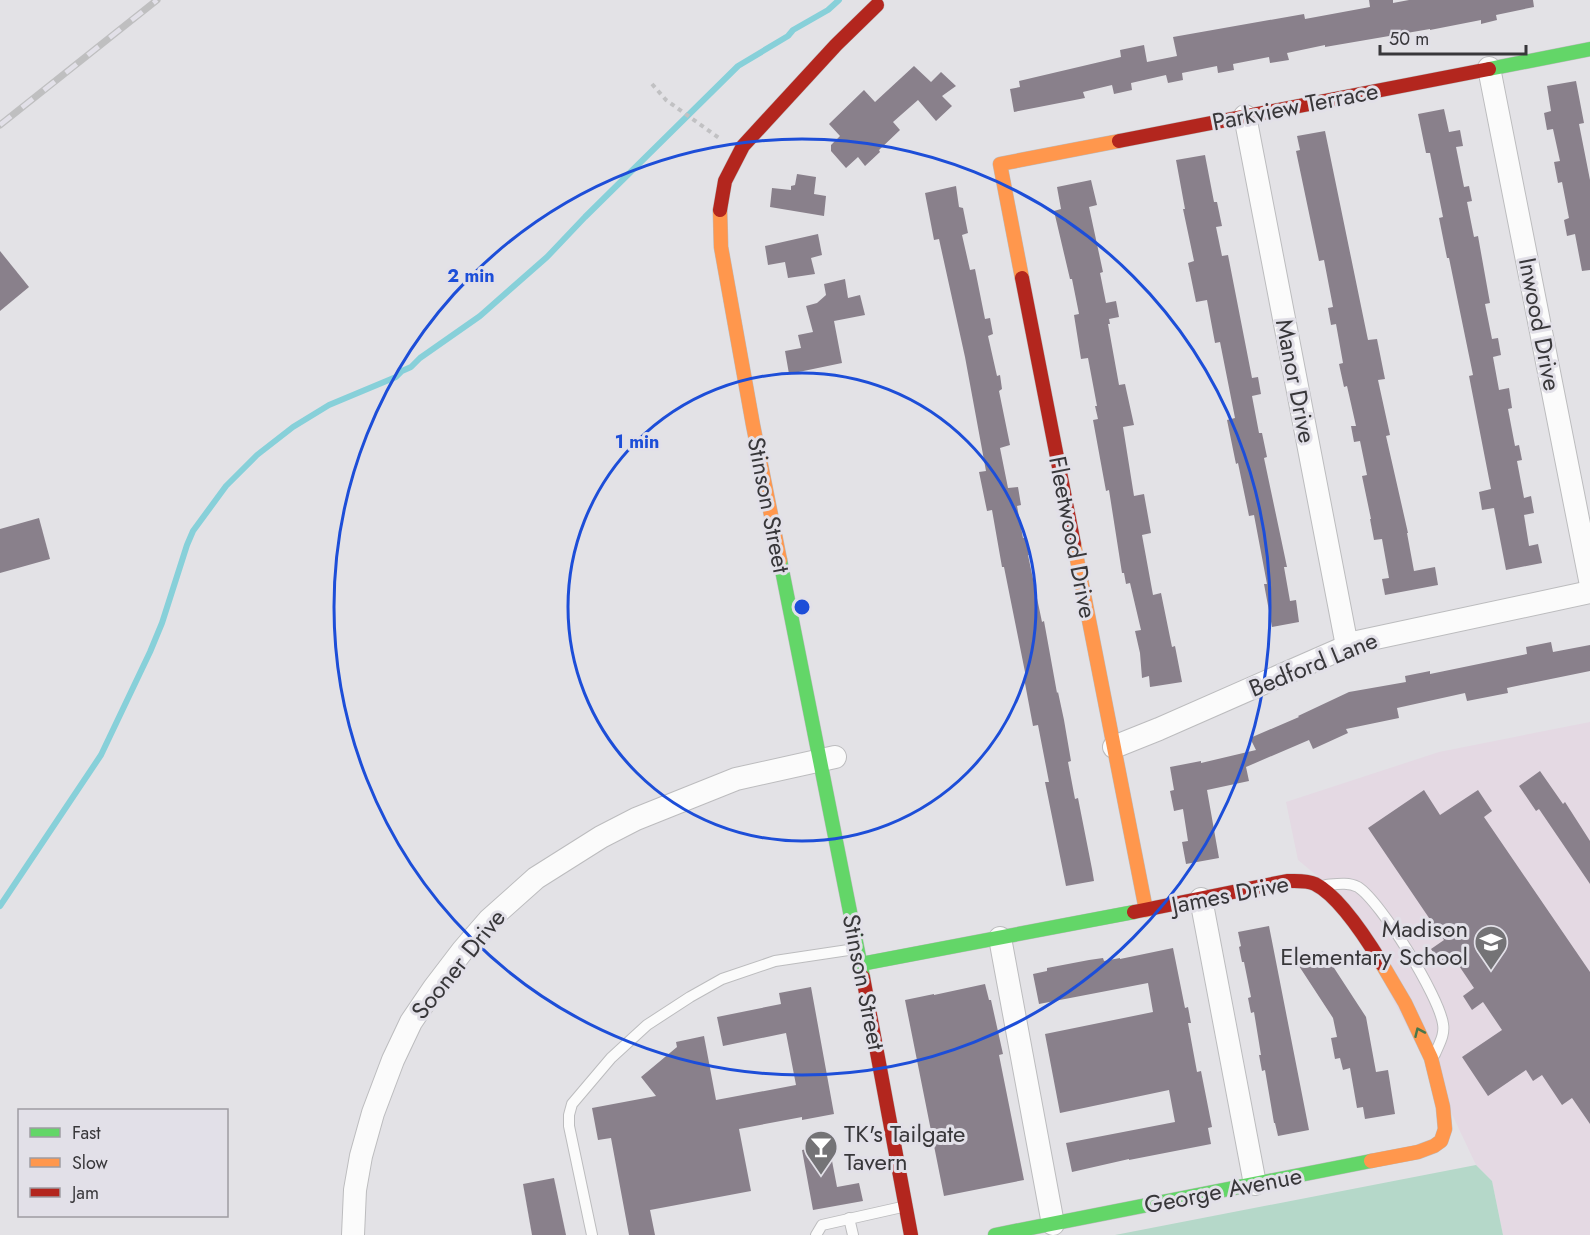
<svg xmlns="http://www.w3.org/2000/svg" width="1590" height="1235" font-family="Jost,sans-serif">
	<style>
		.education { fill: #e4d9e3 }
		.green { fill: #b5d8c9 }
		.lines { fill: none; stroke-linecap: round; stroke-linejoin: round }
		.stream { stroke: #87d0d9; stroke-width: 6 }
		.building { fill: #89808b }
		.lane-casing { stroke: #bcbcbe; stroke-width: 12 }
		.street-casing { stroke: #bcbcbe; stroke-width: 24 }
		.fast-casing { stroke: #bcbcbe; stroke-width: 15 }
		.slow-casing { stroke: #bcbcbe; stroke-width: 15 }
		.jam-casing { stroke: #bcbcbe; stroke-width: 15 }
		.path { stroke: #c1c1c3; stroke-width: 4; stroke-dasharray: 4.5 4.5; stroke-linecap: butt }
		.lane { stroke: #fbfbfb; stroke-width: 10 }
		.street { stroke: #fbfbfb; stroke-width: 22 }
		.fast { stroke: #63d668; stroke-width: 14 }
		.slow { stroke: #ff974d; stroke-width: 14 }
		.jam { stroke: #b3261e; stroke-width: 14 }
		.rail-casing { stroke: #bfbfc0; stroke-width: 7 }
		.rail { stroke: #e2e0e8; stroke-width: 4.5; stroke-dasharray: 14; stroke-linecap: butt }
		.oneway { stroke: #49774c }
		.ring { fill: none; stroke: #1d4ed8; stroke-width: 3 }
		.labels { text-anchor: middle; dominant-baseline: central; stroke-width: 6; stroke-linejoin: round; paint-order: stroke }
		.street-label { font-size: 24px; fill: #38373a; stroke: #e2e0e8 }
		.poi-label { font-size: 24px; fill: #38373a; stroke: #e2e0e8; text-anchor: end }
		.centre { fill: #1d4ed8; stroke: #e2e0e8; stroke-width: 3 }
		.ring-label { font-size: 18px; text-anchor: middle; font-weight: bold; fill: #1d4ed8; stroke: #e2e0e8; stroke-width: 6; stroke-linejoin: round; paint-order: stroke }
	</style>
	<rect width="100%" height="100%" fill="#e3e2e6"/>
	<!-- education -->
	<polygon class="education" points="1590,722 1590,1235 1503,1235 1492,1181 1476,1165 1450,1110 1338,893 1298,860 1286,802 1439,752"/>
	<!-- green -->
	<polygon class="green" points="1476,1165 1492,1181 1503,1235 1115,1235"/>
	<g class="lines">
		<!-- stream -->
		<polyline class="stream" points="0,906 101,755 150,652 162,623 187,545 193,531 226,486 257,455 293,427 329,405 396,377 402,371 411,367 420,358 480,316 547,257 585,217 738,66 788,36 793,30 828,10 839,0"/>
	</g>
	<!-- building -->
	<g class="building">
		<polygon points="1369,0 1393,0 1393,3 1409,0 1533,0 1534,7 1496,15 1497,20 1481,24 1481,20 1430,30 1430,29 1325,47 1325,45 1287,53 1289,60 1270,63 1269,57 1233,64 1234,70 1218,73 1217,66 1182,73 1183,80 1168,83 1166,75 1131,83 1132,90 1114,94 1112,85 1083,92 1085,98 1014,112 1010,89 1020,87 1019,81 1121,57 1120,50 1144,45 1147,62 1177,56 1173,37 1304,14 1305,19 1370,7"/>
		<polygon points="914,66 931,82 941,72 956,86 942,96 952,106 936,121 918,100 893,122 900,130 879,150 880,152 865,166 858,157 846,168 831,151 831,145 840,136 829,124 864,90 875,102"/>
		<polygon points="1576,81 1584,123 1579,124 1590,180 1590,270 1582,271 1575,234 1567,236 1564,220 1569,218 1562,182 1558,183 1554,162 1560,161 1553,129 1547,130 1544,113 1551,111 1547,86"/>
		<polygon points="1444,109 1449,132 1460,130 1463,146 1456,147 1464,187 1469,186 1472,201 1467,202 1474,237 1478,236 1490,303 1485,304 1492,339 1498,338 1501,355 1493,357 1499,390 1509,388 1512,408 1508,409 1515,446 1519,445 1522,460 1517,461 1524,498 1531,496 1534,513 1524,515 1529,546 1538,544 1542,563 1506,570 1494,508 1482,510 1479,492 1491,489 1469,376 1473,375 1449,258 1447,258 1439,218 1443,217 1430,153 1426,153 1418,114"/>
		<polygon points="1325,131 1368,340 1377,339 1385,379 1378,380 1390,435 1386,436 1408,533 1407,533 1414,571 1435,567 1438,585 1385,595 1382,579 1389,578 1382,539 1374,540 1370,519 1371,519 1362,476 1367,475 1360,441 1354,442 1351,426 1356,426 1347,386 1344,387 1339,364 1343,363 1336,324 1331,325 1328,308 1333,307 1324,260 1319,261 1296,151 1300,150 1297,136"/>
		<polygon points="1205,155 1214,202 1217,202 1222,226 1216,227 1222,256 1228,255 1252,378 1258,377 1261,394 1252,396 1259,433 1262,433 1267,457 1264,458 1287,567 1284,567 1290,601 1296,600 1299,622 1272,627 1264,584 1267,584 1254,515 1249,516 1238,463 1236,464 1227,420 1235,418 1220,342 1215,343 1207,300 1196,302 1188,263 1194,261 1183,209 1185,209 1176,160"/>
		<polygon points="797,174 816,177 814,194 826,196 824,216 770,207 772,188 791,190 791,186 795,185"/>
		<polygon points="1091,180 1097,205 1089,207 1103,272 1100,273 1106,303 1116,301 1119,317 1109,319 1110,324 1108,324 1119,385 1125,384 1134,425 1123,427 1134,496 1144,494 1151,533 1142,535 1153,595 1161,593 1172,647 1175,646 1182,682 1150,687 1149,676 1142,678 1140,653 1135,631 1141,630 1130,583 1126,584 1124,573 1122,573 1109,490 1106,491 1093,420 1098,419 1095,406 1097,406 1088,358 1081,359 1074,315 1079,314 1072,279 1070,279 1054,211 1061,209 1057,187"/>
		<polygon points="956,186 959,207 963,208 968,233 962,235 970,270 975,269 985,319 990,318 993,334 988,336 997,376 1000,375 1002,389 999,391 1010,445 1000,448 1008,488 1018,487 1021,505 1017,506 1023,538 1026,538 1029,555 1028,555 1042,622 1044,621 1057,693 1058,692 1064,720 1071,761 1068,762 1075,799 1078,798 1092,869 1094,881 1066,886 1045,782 1049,782 1038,725 1033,726 1024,678 1026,677 1004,567 1002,567 992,510 987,511 979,472 986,471 965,357 939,239 934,240 925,193"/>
		<polygon points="818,234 822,255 811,258 815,274 788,278 785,262 768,265 765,246"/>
		<polygon points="0,251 29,287 0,311"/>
		<polygon points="845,279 848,298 860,295 865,315 834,321 842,363 789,374 785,351 801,348 798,335 813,332 806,306 817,303 826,295 824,284"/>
		<polygon points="39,518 50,559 0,573 0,529"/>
		<polygon points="1551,642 1553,652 1590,645 1590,671 1507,688 1508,693 1467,701 1465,693 1397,708 1399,718 1346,729 1348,733 1313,749 1309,740 1246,767 1249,781 1207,790 1219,858 1186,864 1182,842 1188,841 1183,809 1174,811 1170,791 1174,790 1170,767 1201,761 1201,763 1256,750 1250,738 1299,717 1298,716 1349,692 1406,682 1405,676 1430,671 1430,674 1527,654 1526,647"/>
		<polygon points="1540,771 1563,804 1565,802 1590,841 1590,884 1539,809 1536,811 1519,786"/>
		<polygon points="1424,790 1440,815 1478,790 1492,811 1484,817 1590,972 1590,1124 1572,1098 1562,1105 1542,1075 1533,1081 1526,1070 1488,1096 1462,1057 1502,1030 1483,1002 1472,1010 1463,996 1474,988 1451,954 1440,962 1431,949 1444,940 1368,828"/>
		<polygon points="1269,926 1309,1130 1278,1136 1275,1123 1274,1123 1265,1070 1262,1071 1259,1055 1261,1055 1254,1012 1251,1013 1248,998 1251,997 1244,962 1242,962 1239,947 1241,946 1238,932"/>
		<polygon points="1173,948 1185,1008 1188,1007 1191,1023 1188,1023 1197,1072 1201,1071 1212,1127 1208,1128 1211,1144 1129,1160 1129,1159 1072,1172 1066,1143 1175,1122 1169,1090 1060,1113 1045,1034 1153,1012 1148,983 1039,1004 1033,974 1047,971 1047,968 1089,960 1103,958 1104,961 1120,958 1120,959"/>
		<polygon points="1323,951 1366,1017 1376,1072 1388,1070 1395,1114 1365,1119 1363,1107 1357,1108 1350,1068 1343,1070 1340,1058 1335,1059 1331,1038 1337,1037 1333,1018 1299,966"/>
		<polygon points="985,984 989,1000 991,1000 1003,1054 999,1055 1024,1180 944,1196 905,1000 934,994 934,995"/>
		<polygon points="811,987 834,1114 802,1120 802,1117 739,1129 751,1191 650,1210 655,1235 629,1235 611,1138 598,1140 592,1108 656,1096 641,1077 677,1047 676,1042 704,1036 716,1100 796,1085 786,1033 723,1046 717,1017 781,1004 779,993"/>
		<polygon points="829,1145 837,1187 859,1183 863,1201 813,1210 802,1150"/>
		<polygon points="554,1178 566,1235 532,1235 523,1184"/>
	</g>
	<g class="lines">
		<!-- lane casing -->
		<g class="lane-casing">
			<g id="lane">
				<path d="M1326,885C1337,884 1348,882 1358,887C1381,902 1439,996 1443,1024C1445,1035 1439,1044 1435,1054"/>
				<polyline points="849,1218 853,1235"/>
				<polyline points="592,1235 569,1126 569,1115 572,1104 611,1058 647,1025 690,997 722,979 775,961 855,949"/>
				<polyline points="816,1235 822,1225 902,1207"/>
			</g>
		</g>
		<!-- street casing -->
		<g class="street-casing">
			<g id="street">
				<polyline points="1489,68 1590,580"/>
				<polyline points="1245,116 1347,646"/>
				<polyline points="1114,747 1159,729 1357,642 1590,592"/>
				<polyline points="1201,899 1255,1184"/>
				<polyline points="1000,938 1053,1224"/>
				<polyline points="353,1235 355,1190 361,1156 373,1113 393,1060 411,1022 434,988 463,950 489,920 536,878 601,837 636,819 736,779 835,757"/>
			</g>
		</g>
		<!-- fast casing -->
		<g class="fast-casing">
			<g id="fast">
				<polyline points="1489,69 1590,49"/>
				<polyline points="780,560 863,977"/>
				<polyline points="861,964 1134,912"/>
				<polyline points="995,1235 1371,1161"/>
			</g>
		</g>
		<!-- slow casing -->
		<g class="slow-casing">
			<g id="slow">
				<polyline points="720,210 721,247 753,425 780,560"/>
				<polyline points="1022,278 1000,164 1119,141"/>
				<polyline points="1074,544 1146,910"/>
				<polyline points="1371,1161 1418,1152 1434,1146 1441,1141 1445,1129 1443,1107 1431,1058 1405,1003 1382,964"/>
			</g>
		</g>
		<!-- jam casing -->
		<g class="jam-casing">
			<g id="jam">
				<polyline points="1119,141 1489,69"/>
				<polyline points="720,210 725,181 743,146 836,45 877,5"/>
				<polyline points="1022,278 1074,544"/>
				<path d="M1134,912L1287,881C1296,881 1307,880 1315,884C1339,896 1368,941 1382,964"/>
				<polyline points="863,977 911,1235"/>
			</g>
		</g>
		<!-- path -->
		<polyline class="path" points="652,84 666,100 719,138"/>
		<!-- lane -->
		<use href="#lane" class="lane"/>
		<!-- street -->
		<use href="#street" class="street"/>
		<!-- fast -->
		<use href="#fast" class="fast"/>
		<!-- slow -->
		<use href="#slow" class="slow"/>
		<!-- jam -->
		<use href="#jam" class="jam"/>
		<!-- rail casing -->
		<g class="rail-casing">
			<polyline id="rail" points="0,125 157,0"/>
		</g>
		<!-- rail -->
		<use href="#rail" class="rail"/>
	</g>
	<!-- one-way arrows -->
	<defs><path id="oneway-chevron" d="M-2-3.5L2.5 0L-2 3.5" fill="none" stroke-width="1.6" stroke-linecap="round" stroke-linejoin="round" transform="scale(1.5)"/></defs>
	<use class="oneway" href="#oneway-chevron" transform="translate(1419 1032) rotate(-114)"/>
	<!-- distance rings -->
	<g class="ring">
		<circle cx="802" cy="607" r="234"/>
		<circle cx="802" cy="607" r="468"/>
	</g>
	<!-- icons -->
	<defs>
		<g id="school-pin" transform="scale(1.725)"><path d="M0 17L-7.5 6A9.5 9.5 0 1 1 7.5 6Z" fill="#747376" stroke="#e2e0e8"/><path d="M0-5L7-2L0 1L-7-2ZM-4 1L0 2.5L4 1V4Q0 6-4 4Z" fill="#fff"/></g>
		<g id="bar-pin" transform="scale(1.725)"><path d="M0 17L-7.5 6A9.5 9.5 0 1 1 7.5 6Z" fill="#747376" stroke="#e2e0e8"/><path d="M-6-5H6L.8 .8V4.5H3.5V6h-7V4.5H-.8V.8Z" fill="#fff"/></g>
	</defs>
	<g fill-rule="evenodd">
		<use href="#school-pin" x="1491" y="942"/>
		<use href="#bar-pin" x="821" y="1147"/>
	</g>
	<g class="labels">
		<!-- street labels -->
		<g class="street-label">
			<text transform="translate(1295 106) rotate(-11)">Parkview Terrace</text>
			<text transform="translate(1540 324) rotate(79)">Inwood Drive</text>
			<text transform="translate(1296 381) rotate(79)">Manor Drive</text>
			<text transform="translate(769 505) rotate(79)">Stinson Street</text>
			<text transform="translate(1073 537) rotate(79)">Fleetwood Drive</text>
			<text transform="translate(1313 664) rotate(-22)">Bedford Lane</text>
			<text transform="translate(1230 894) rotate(-11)">James Drive</text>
			<text transform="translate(458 964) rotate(-51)">Sooner Drive</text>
			<text transform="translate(864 982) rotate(79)">Stinson Street</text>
			<text transform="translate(1223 1190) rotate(-11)">George Avenue</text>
		</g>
		<!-- poi labels -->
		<g class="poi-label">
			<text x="1468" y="928">Madison<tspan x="1468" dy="28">Elementary School</tspan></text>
			<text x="844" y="1133" text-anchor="start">TK's Tailgate<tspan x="844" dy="28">Tavern</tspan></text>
		</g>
	</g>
	<circle cx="802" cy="607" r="9" class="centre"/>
	<g class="ring-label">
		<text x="471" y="282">2 min</text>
		<text x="637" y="448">1 min</text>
	</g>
	<!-- legend -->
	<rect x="18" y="1109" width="210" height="108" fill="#e2e0e8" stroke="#9e9ca2" stroke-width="1.5"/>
	<rect x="30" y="1128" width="30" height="9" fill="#63d668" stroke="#9e9ca2" stroke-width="1.5"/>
	<text x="72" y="1139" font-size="18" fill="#38373a">Fast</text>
	<rect x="30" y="1158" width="30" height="9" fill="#ff974d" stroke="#9e9ca2" stroke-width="1.5"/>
	<text x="72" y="1169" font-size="18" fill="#38373a">Slow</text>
	<rect x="30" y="1188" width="30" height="9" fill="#b3261e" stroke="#9e9ca2" stroke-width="1.5"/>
	<text x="72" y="1199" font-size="18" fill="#38373a">Jam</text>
	<!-- scale -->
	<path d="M1380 45v9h146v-9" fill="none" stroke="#38373a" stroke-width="3"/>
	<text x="1389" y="45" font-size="18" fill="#38373a" stroke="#e2e0e8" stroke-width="4.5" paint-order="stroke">50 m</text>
</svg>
